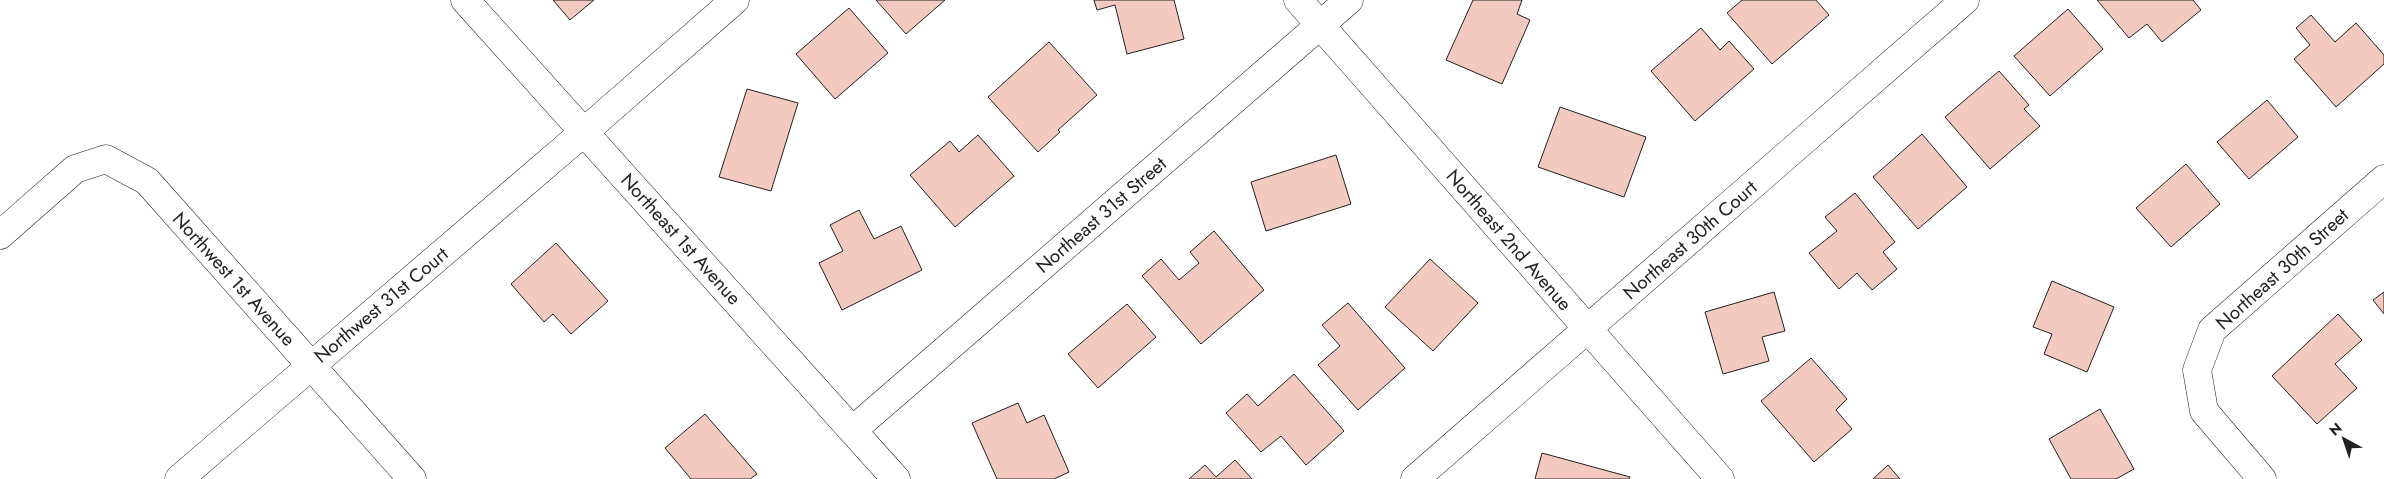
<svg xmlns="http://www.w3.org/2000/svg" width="2384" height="479" font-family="Jost,sans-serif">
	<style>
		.building { fill: #f3c9c0; stroke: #222 }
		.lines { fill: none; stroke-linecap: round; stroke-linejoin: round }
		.minor-casing { stroke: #222; stroke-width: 29 }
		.minor { stroke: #fff; stroke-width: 28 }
		.labels { text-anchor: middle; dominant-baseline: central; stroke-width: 4; stroke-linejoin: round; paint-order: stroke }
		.street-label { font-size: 19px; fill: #222; stroke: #fff }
	</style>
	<rect width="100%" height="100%" fill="#fff"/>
	<!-- building -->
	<g class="building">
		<polygon points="553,0 594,0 570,20"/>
		<polygon points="876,0 945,0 906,34"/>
		<polygon points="1094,0 1174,0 1184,39 1127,54 1115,5 1097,10"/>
		<polygon points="1473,0 1522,0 1517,14 1530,20 1502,84 1446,60"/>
		<polygon points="1742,0 1816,0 1829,15 1772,64 1727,13"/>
		<polygon points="2097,0 2193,0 2201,10 2162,42 2147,24 2129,38"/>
		<polygon points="849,8 888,53 835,99 796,54"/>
		<polygon points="2068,9 2103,49 2050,96 2014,56"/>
		<polygon points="2311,15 2335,42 2356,23 2384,55 2384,64 2336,107 2294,59 2310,45 2296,28"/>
		<polygon points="1701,28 1720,50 1729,41 1754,69 1695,121 1651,71"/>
		<polygon points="1049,42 1097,95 1058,130 1060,132 1038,152 988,97"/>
		<polygon points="1999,71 2029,105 2024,109 2040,126 1990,169 1945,117"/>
		<polygon points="747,89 798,103 771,191 719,177"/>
		<polygon points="2267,100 2298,137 2249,179 2217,142"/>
		<polygon points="1560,107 1646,137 1624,197 1538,167"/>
		<polygon points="1922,134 1967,187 1918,229 1873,177"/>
		<polygon points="978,135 1014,176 955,227 910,175 950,141 959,152"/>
		<polygon points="1336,155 1351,204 1266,231 1251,182"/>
		<polygon points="2186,164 2220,204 2171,247 2136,208"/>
		<polygon points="1855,193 1895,242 1883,252 1897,269 1872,290 1857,273 1839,289 1809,253 1837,231 1825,217"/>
		<polygon points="859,210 874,239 901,226 922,270 842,310 819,263 843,251 830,225"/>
		<polygon points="1214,231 1264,290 1201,344 1142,276 1161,259 1179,280 1199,263 1190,252"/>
		<polygon points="556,243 608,301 571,334 553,314 544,322 511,284"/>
		<polygon points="1430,259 1478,303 1433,351 1385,307"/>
		<polygon points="2052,281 2114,307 2087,372 2044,354 2052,334 2033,327"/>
		<polygon points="1774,292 1785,331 1762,337 1769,361 1723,374 1705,312"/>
		<polygon points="2384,292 2384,314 2373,300"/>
		<polygon points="1348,303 1405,368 1358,410 1318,365 1340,346 1322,325"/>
		<polygon points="1127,304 1156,337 1098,388 1068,354"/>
		<polygon points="2338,314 2362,340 2335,364 2357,388 2317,424 2272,376"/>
		<polygon points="1811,358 1847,399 1836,410 1852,429 1814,462 1761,401"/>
		<polygon points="1294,374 1344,431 1306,465 1281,436 1261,452 1226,413 1247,394 1258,406"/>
		<polygon points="1018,403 1027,423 1044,415 1069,472 1054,479 997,479 972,423"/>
		<polygon points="2100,409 2134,469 2116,479 2071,479 2049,439"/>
		<polygon points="705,414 757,474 750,479 691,479 665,448"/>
		<polygon points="1542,453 1630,477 1629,479 1535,479"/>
		<polygon points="1235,460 1252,479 1189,479 1205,465 1216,477"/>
		<polygon points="1888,465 1900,479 1873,479"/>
	</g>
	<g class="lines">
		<!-- minor casing -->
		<g class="minor-casing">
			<g id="minor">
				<polyline points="465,0 896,479"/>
				<polyline points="1298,0 1720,479"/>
				<polyline points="0,235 75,169 106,159 147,181 412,479"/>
				<polyline points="853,430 1349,0"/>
				<polyline points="179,479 584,132 735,0"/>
				<polyline points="1415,479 1965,0"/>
				<polyline points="2262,479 2204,411 2197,370 2212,330 2384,179"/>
			</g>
		</g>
		<!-- minor -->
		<use href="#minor" class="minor"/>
	</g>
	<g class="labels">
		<!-- street labels -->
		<g class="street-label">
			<text transform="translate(1101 215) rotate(-41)">Northeast 31st Street</text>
			<text transform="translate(681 239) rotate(48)">Northeast 1st Avenue</text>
			<text transform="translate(1509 240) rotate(49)">Northeast 2nd Avenue</text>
			<text transform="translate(1690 240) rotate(-41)">Northeast 30th Court</text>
			<text transform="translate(2282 269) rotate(-42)">Northeast 30th Street</text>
			<text transform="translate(234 279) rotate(48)">Northwest 1st Avenue</text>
			<text transform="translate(381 305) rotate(-40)">Northwest 31st Court</text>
		</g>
	</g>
	<!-- north arrow -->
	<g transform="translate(2344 439) rotate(320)" stroke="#ffffff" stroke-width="4" paint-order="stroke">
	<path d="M0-4L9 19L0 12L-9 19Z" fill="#222222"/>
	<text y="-8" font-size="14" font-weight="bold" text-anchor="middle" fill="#222222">N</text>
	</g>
</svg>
